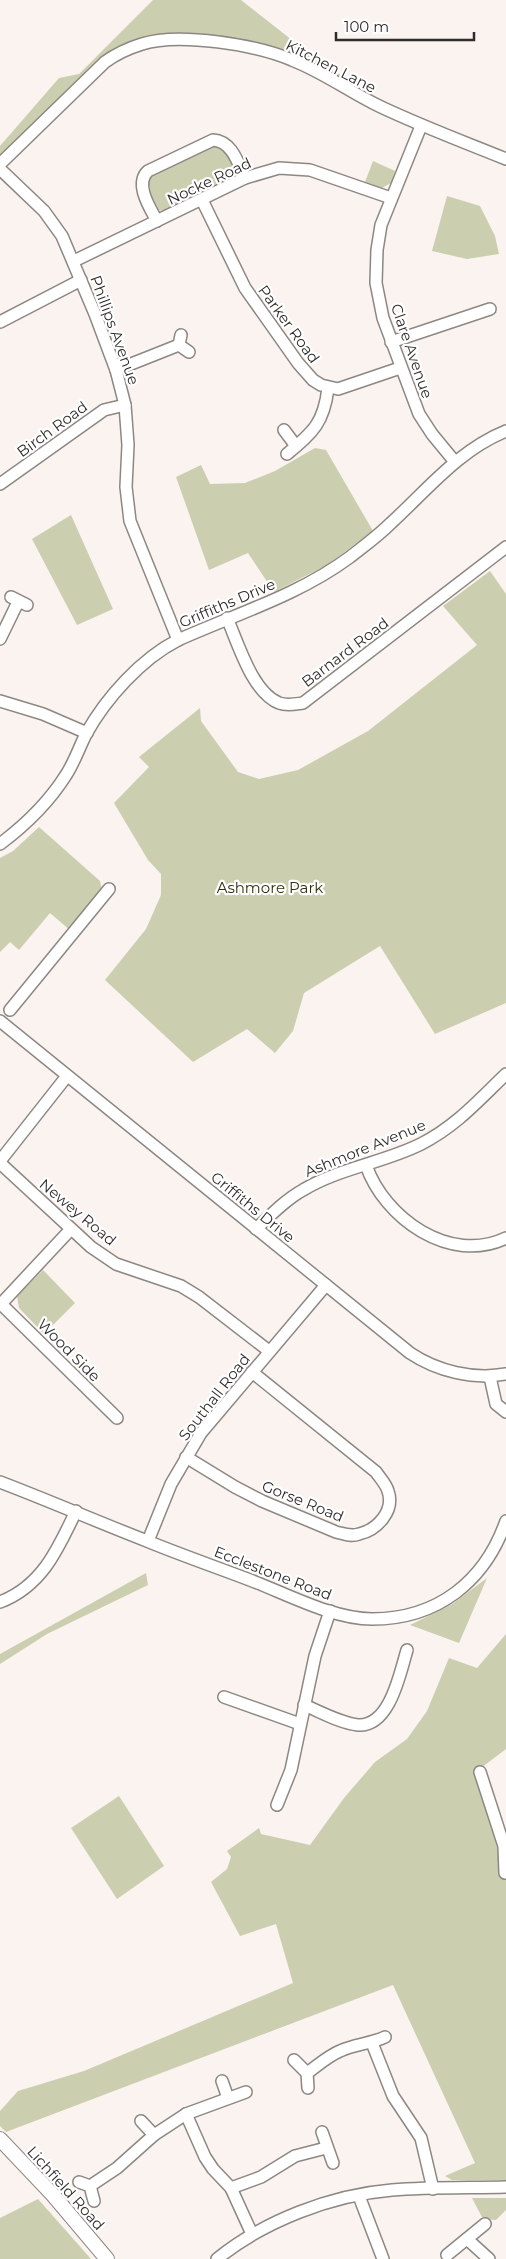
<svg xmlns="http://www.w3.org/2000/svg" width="506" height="2259" font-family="Montserrat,sans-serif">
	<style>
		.green { fill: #cbcfb0 }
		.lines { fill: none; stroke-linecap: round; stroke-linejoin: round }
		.minor-casing { stroke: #8d8783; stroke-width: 14 }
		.major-casing { stroke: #8d8783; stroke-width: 16 }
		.minor { stroke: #fff; stroke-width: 11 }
		.major { stroke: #fff; stroke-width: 14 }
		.labels { text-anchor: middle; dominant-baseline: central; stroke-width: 4.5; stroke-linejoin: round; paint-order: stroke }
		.street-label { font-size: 15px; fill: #2e2b2a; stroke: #fff }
		.park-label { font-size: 15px; fill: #2e310b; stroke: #fff }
	</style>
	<rect width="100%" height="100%" fill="#faf3ef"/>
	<!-- green -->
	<g class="green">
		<polygon points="153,0 241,0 311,55 376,99 265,46 138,40 0,157 0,146 59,78 79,74"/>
		<path d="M217,143C229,150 243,167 234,180L167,212L159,210L144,184L151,174Z"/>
		<polygon points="373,161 395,171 391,183 382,188 365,182"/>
		<polygon points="447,196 480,206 495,236 499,254 467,259 432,251"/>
		<polygon points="315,448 326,450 373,531 327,565 274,592 248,553 209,570 176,477 201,465 210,484 245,483 275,471"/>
		<polygon points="71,515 113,609 77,625 32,539"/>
		<polygon points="490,571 506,594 506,1003 435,1034 380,946 304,993 293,1031 275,1053 247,1029 193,1062 105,980 146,929 161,895 161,874 148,860 114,803 149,767 139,757 200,708 201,721 238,772 259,779 298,770 368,731 477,645 443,606"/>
		<polygon points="39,827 100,881 102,891 71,931 50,913 19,950 10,942 0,952 0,858 13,851"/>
		<polygon points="43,1270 75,1303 44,1334 19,1308 17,1296"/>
		<polygon points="146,1573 148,1585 47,1634 0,1664 0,1654"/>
		<polygon points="487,1578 459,1643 410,1625 451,1605"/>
		<polygon points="506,1634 506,1749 477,1771 498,1851 499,1872 506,1875 506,2180 452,2180 445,2176 475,2163 393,1985 6,2132 0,2126 0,2111 18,2091 84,2071 293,1983 276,1924 240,1936 211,1882 227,1869 231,1857 227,1851 259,1828 261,1834 310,1845 344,1798 375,1762 407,1739 427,1711 449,1658 477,1668"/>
		<polygon points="119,1796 164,1866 117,1899 71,1828"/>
		<polygon points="472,2198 506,2198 506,2210 496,2220 483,2219"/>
		<polygon points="38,2199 91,2259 0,2259 0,2218"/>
	</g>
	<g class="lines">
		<!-- minor casing -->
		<g class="minor-casing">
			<g id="minor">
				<polyline points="421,126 381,225 377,250 376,283 383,318 419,414 432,434 455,462"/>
				<path d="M0,164L105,62C116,54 129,48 142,44C179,32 257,45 292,60C323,72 350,92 379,106C421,126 464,142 506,159"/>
				<polyline points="0,169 44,211 62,236 95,314 116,370 125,405 128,445 126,487 130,521 178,640"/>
				<polyline points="202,200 245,288 298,363 313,380 321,385 338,389 400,368"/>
				<path d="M157,221C150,208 134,184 148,171L213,140C232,141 238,163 245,178"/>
				<polyline points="74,261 245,178 279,168 310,170 391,198"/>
				<polyline points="0,322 81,280"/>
				<polyline points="181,335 179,345 189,352"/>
				<polyline points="391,342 490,309"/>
				<polyline points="116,370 179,345"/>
				<polyline points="284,430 296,446"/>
				<path d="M287,454C313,432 324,423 328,388"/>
				<polyline points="0,484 97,415 104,410 125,405"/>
				<polyline points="11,597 27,605"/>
				<path d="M227,618C238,643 252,692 279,703C287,706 295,704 303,703L506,547"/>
				<polyline points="0,639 18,602"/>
				<polyline points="0,701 43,714 87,733"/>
				<path d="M0,844C24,826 49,802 66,775C74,763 79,748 86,734C106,698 141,659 178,640C236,614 299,595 350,557C364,546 378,536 391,523C428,489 459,450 506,431"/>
				<polyline points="10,1010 109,889"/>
				<path d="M0,1021L410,1353C437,1371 473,1380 506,1374"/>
				<polyline points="0,1161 67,1076"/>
				<polyline points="0,1163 91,1247 116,1264 181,1286 199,1297 269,1351"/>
				<path d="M366,1165C384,1218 450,1265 506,1238"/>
				<path d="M256,1229C271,1215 285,1200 303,1190C339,1168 383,1163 421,1144C456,1126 478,1101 506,1074"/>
				<polyline points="1,1304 117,1418"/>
				<polyline points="0,1305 71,1229"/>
				<polyline points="490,1377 496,1404 506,1412"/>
				<path d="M186,1457L235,1487L262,1501L336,1532C344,1534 351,1537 359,1534C377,1530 395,1511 388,1491C386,1484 380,1478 376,1472L252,1372"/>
				<path d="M0,1482C50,1501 98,1522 147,1541C181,1555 216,1567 250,1580C287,1594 333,1619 372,1619C438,1619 485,1581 506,1521"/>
				<polyline points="148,1541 171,1484 201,1433 326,1285"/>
				<path d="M0,1602C42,1586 58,1549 76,1511"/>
				<polyline points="224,1697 300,1724"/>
				<path d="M304,1705C321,1712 340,1723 358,1725C390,1727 400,1673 407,1650"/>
				<polyline points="480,1772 504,1846 505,1873"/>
				<polyline points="277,1805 291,1770 315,1656 330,1611"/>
				<polyline points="372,2043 393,2096 421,2138 433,2189"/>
				<polyline points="294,2060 307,2073 308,2088"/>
				<path d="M307,2073C317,2066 328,2056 340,2051C355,2044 370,2044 385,2037"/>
				<polyline points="222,2081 228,2098"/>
				<polyline points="186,2114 205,2157 213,2169 231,2188 252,2234"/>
				<polyline points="322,2132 333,2163"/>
				<polyline points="154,2135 186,2114 246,2092"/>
				<polyline points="79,2182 90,2186 94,2201"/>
				<polyline points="90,2186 117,2168 154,2135 141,2121"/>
				<polyline points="231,2188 261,2177 295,2156 326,2148"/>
				<polyline points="359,2196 383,2259"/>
				<polyline points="467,2239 489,2259"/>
				<polyline points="447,2255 485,2224"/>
				<path d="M217,2259C264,2221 331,2195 392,2190C430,2187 468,2188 506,2187"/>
			</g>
		</g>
		<!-- major casing -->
		<g class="major-casing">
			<polyline id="major" points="0,2139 53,2195 107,2259"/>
		</g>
		<!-- minor -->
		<use href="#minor" class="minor"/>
		<!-- major -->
		<use href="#major" class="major"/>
	</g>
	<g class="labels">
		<!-- street labels -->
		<g class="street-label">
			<text transform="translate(331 66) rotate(27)">Kitchen Lane</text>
			<text transform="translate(209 181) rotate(-25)">Nocke Road</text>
			<text transform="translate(289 324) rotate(54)">Parker Road</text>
			<text transform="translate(115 330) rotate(70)">Phillips Avenue</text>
			<text transform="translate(412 351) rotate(71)">Clare Avenue</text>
			<text transform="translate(52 429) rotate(-36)">Birch Road</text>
			<text transform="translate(227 603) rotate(-23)">Griffiths Drive</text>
			<text transform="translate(345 652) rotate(-37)">Barnard Road</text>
			<text transform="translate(365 1148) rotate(-22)">Ashmore Avenue</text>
			<text transform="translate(253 1207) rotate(39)">Griffiths Drive</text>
			<text transform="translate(78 1212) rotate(40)">Newey Road</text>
			<text transform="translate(69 1350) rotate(45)">Wood Side</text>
			<text transform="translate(214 1397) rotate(-52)">Southall Road</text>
			<text transform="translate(303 1501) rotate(22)">Gorse Road</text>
			<text transform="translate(273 1573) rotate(21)">Ecclestone Road</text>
			<text transform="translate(66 2188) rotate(48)">Lichfield Road</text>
		</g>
		<!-- park labels -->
		<g class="park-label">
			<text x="270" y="887">Ashmore Park</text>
		</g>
	</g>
	<!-- scale -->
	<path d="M336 32v8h138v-8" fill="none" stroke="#2e2b2a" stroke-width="2.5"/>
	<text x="344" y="32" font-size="15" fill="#2e2b2a" stroke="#ffffff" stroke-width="4" paint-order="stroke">100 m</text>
</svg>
